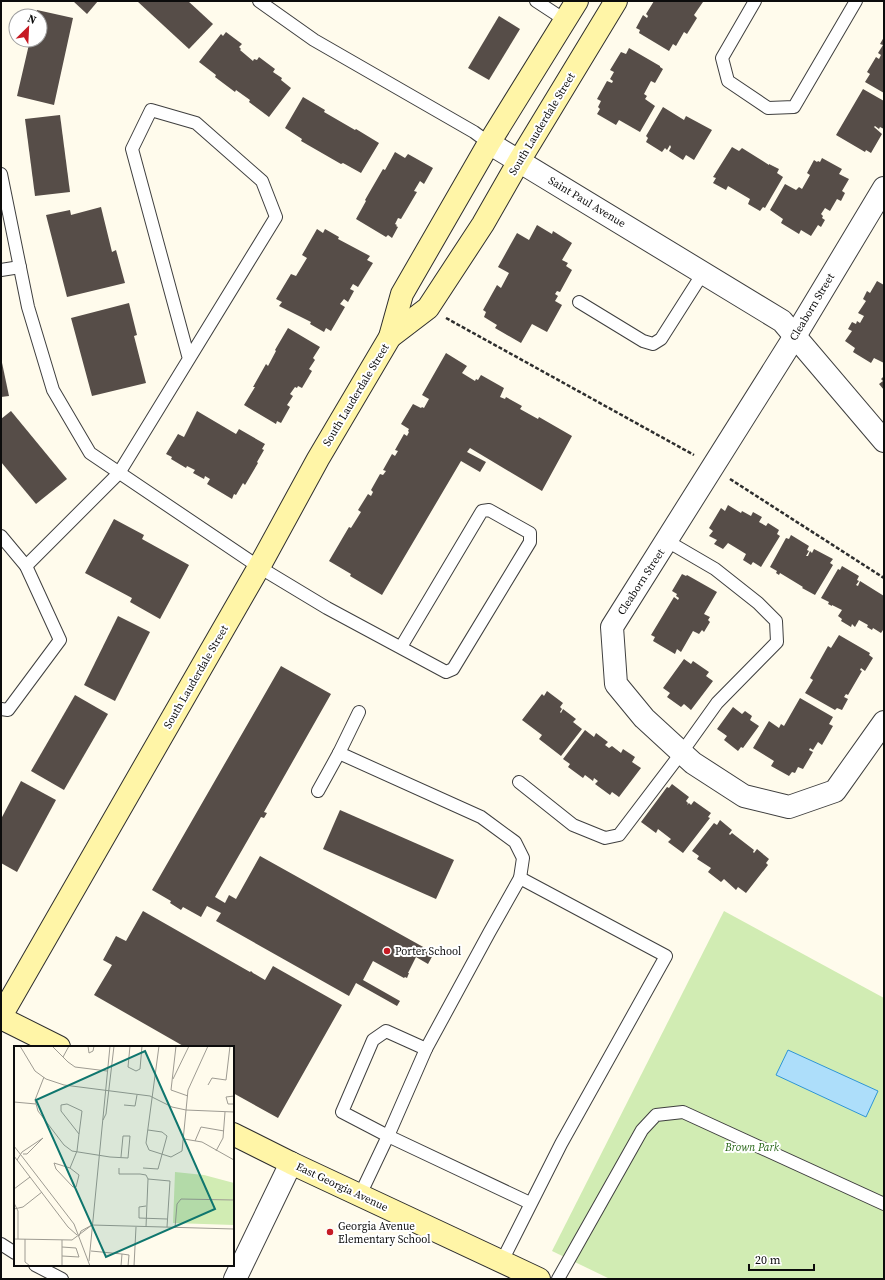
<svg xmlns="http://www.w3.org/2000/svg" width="885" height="1280" font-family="'Source Serif 4',serif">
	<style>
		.green { fill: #d1ecb3 }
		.water { fill: #addefa; stroke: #2e95d6 }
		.building { fill: #564d48 }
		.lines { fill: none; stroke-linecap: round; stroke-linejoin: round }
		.lane-casing { stroke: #3f3f3f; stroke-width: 14 }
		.street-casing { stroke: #3f3f3f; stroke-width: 24 }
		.secondary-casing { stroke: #2e2e2e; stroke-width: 24 }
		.path { stroke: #2e2e2e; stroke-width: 2.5; stroke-dasharray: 4 2; stroke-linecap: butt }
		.lane { stroke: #fff; stroke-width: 12 }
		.street { stroke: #fff; stroke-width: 22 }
		.secondary { stroke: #fff5a7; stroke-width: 22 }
		.poi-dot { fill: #c61b24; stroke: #fff; stroke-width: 1.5 }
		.labels { text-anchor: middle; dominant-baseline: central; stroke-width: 4; stroke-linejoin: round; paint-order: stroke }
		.street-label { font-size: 11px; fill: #0c0c0c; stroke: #fff }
		.poi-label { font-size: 11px; fill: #0c0c0c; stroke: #fff; text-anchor: start }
		.park-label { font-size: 11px; font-style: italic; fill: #2a6819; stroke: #fff }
		.inset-road { fill: none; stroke: #9e9b92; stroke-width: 1 }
		.view { fill: #0f766e; fill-opacity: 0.15; stroke: #0f766e; stroke-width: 2 }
		.inset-edge { fill: none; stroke: #0c0c0c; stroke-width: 2 }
	</style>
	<rect width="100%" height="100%" fill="#fffbec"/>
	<!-- green -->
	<polygon class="green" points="724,911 884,998 884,1279 610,1279 552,1251"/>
	<!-- water -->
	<polygon class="water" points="788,1050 878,1091 866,1117 776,1075"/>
	<!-- building -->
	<g class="building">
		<polygon points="73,1 98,1 87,14"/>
		<polygon points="137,1 188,1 213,24 189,49"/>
		<polygon points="654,1 701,1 703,2 694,15 697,18 687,34 684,32 676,46 673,44 669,51 639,33 640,30 636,28 643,15 647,18 648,16 646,14"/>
		<polygon points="37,10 73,18 54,105 17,96 30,40 40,40 40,16 35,16"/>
		<polygon points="499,16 520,29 489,80 468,68"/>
		<polygon points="226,32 242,44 239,47 241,49 240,50 253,61 254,59 257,60 259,57 275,69 273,72 282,78 281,80 291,88 269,117 249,102 250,100 236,90 235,92 215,77 216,75 199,62 221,34 223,36"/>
		<polygon points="884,37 884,93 865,82 870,74 867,72 876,57 879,59 881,55 878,53 883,45 880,44"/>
		<polygon points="629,48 660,66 660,67 663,69 655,83 651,81 644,94 647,96 645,99 655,106 640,132 619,120 616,125 597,114 600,109 598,107 601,101 597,99 607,81 612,83 613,81 610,79 614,72 610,70 621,52 626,54"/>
		<polygon points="863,89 884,101 884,129 880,127 879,129 875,126 874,127 882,134 871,153 866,150 865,152 836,135"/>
		<polygon points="303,97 325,110 324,112 355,130 356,129 379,143 361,173 343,163 341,164 301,141 302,139 285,128"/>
		<polygon points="663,107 684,120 686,116 712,130 694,160 686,155 683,160 669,151 671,147 670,145 667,150 665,148 662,152 646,142 648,138 646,136"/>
		<polygon points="60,115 70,192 35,196 25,119"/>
		<polygon points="732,147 739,151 742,148 769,165 769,164 779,169 777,173 783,177 765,208 763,207 760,211 748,204 750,199 728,186 726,190 713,183 716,178 713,177"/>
		<polygon points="395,152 405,158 408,154 433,168 424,184 420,181 414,191 417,192 401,219 398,218 395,224 397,225 396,226 398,227 392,238 388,235 386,237 356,219 366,201 365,200 383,169 385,170"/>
		<polygon points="822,158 842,169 839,174 849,179 842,191 845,193 841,201 837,199 830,211 825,208 821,214 823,216 822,218 825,220 821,227 818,225 811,236 801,230 799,234 781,223 783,219 770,210 785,184 796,190 799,187 802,189 810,175 807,173 814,160 817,162 818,161 820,162"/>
		<polygon points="101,207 112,252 116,250 125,283 67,297 46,215 70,210 71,215"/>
		<polygon points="537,225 552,234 553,231 572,243 562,260 568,263 566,266 572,270 560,292 557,291 555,294 558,296 555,301 562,305 547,332 532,324 521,343 495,328 497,325 484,317 486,312 483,310 497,285 501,288 509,273 498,267 517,233 529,240"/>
		<polygon points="317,229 323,233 325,229 339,237 338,239 370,256 367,260 373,263 358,287 353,284 350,289 354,291 348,302 344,299 340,304 345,307 331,331 326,328 324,332 310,324 311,322 279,306 282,302 276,299 291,274 296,276 307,258 302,255"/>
		<polygon points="877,281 884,285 884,363 874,358 871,363 853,352 855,348 845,341 852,331 848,329 852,322 856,324 857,321 860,323 864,316 858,313 866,301 863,299 867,291 870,293"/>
		<polygon points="129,303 137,335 134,336 146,383 92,396 71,318"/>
		<polygon points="288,328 320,347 313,358 315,360 309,369 312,371 302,388 298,386 297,388 295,387 290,394 293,396 287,405 290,407 281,423 277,421 276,424 244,405 255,387 253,387 266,364 268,366 276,351 275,350"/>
		<polygon points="446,353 467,366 462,373 475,381 476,379 478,380 481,375 504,388 500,397 505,399 506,397 522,406 520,409 538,419 539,417 572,436 542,491 470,448 467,452 486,462 480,472 461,461 382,595 350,576 351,574 329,561 349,527 351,528 361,512 358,510 368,494 371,496 373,492 371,490 380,474 383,475 386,471 383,470 392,454 395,456 398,451 395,450 404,434 407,436 409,432 408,431 409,429 401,424 413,404 421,408 422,407 424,408 429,399 422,395"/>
		<polygon points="1,358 9,396 1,397"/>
		<polygon points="884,376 884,390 879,384 883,381 881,379"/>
		<polygon points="11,411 67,479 36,504 1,462 1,419"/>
		<polygon points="197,411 236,434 239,429 265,444 262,449 264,450 257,462 258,463 245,485 243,483 236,495 234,494 232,499 207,484 210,479 205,476 204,479 193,473 195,470 187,466 186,468 171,459 172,457 166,454 178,434 184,437"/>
		<polygon points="728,505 741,513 742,511 751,516 753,512 762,517 759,522 766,526 768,523 779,530 777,534 780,536 761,567 753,562 751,565 743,560 746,554 728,543 723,549 714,544 717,540 709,536 713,531 709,528 721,508 725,511"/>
		<polygon points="114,519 144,535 142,539 189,565 160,619 130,602 132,598 85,573"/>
		<polygon points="791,535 809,546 807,550 809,551 806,556 808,556 810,551 812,553 814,549 833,559 830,563 833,565 815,595 802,588 803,587 780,573 779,575 776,573 777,571 770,567 786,538 789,539"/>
		<polygon points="842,566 859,576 857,580 859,581 856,585 858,586 860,581 884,596 884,631 883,630 881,633 873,628 872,630 867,627 868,625 859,620 855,627 852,624 851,627 841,621 842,619 838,616 842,610 832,605 832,606 828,604 829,602 821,598 838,569 840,570"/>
		<polygon points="682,574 686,576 687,575 717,592 704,614 710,617 708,620 710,622 704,632 702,630 699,634 693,631 681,652 677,649 675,654 653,641 655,637 651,635 674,597 678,600 679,598 676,596 677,594 672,591"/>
		<polygon points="118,616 150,632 115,701 84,685"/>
		<polygon points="839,635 870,653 869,655 873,658 865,671 861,668 860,670 862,671 848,695 846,694 844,697 848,699 842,710 837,708 835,710 805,693 813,680 810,678 828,646 831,648"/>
		<polygon points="684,659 691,664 693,661 709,672 706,676 713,681 691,710 684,704 681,707 667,697 670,693 663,688"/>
		<polygon points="281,666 331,694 264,812 267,813 264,818 261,817 215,897 225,903 229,895 236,899 260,856 434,953 428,964 416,957 408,973 409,973 407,978 405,977 404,978 373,961 363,980 400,1001 397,1006 356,983 349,996 216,921 221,913 207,906 201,917 183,907 181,910 170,903 171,901 152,890"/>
		<polygon points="547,691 563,703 560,707 562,709 560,712 561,713 563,709 576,719 573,722 582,729 561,756 539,739 542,735 522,720 542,694 544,696"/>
		<polygon points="75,695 108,714 64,790 31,771"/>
		<polygon points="800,698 833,717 829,724 833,726 822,745 818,742 813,750 810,748 809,750 813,752 803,769 798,767 795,773 792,772 789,776 771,766 774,761 753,748 769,721 779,728 781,724 784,726"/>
		<polygon points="733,707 742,714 745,711 752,716 750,720 759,726 743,748 741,747 738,751 724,740 727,736 717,729"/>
		<polygon points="585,730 594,737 596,733 608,742 605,745 609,748 612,746 621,753 623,749 635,757 632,762 641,768 619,797 612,792 610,795 595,784 598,781 594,778 593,781 585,775 583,778 568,767 570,764 563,759"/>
		<polygon points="21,781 56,800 17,872 1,863 1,819"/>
		<polygon points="672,784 689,797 686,801 688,803 687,805 689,803 691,805 694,801 711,813 708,817 710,818 683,853 668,842 671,839 658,829 656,833 641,822 667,787 669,788"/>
		<polygon points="340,810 454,860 436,899 323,849"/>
		<polygon points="720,820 732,830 729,834 730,835 732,833 754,850 753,852 754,853 757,849 769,859 766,863 768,865 746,893 738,887 736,890 724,879 721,882 708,872 711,868 697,859 699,856 692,851 714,823 717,825"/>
		<polygon points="143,911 250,972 251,971 253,973 265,980 273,966 342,1005 278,1118 233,1093 233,1047 185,1047 94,995 112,965 103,960 116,936 126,941"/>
	</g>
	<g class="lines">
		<!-- lane casing -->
		<g class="lane-casing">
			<g id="lane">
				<polyline points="259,1 314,40 474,132 489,143"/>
				<polyline points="536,1 565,20"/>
				<polyline points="755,1 722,58 728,81 768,108 794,107 856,1"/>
				<polyline points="1,174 28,307 53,390 90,453 259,567 327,608 446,672 453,669 530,542 530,533 489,510 482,511 401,647"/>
				<polyline points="1,270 20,267"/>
				<polyline points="579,302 643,341 653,344 661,339 703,273"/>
				<polyline points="1,536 26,566 60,640 8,710 1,709"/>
				<polyline points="26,566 119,473 276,217 262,181 196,123 151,110 132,149 189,359"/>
				<polyline points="359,712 339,753 481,817 515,842 523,858 520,878"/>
				<polyline points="519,782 573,825 605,838 619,835 682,752 717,703 777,642 776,621 758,603 715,569 667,541"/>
				<polyline points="318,791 339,753"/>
				<polyline points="426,1049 386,1031 373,1040 342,1112 388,1136 530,1203"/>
				<polyline points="360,1195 388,1136 426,1049 489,933 520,878 666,956 561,1144 502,1261"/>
				<polyline points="1,1244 15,1253"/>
				<polyline points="35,1265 62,1279"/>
				<polyline points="558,1279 642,1130 656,1115 683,1112 884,1204"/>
			</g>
		</g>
		<!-- street casing -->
		<g class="street-casing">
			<g id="street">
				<polyline points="489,143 782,321 884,441"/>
				<polyline points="884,188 795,336 612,627 616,684 644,718 693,763 744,796 789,807 835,791 884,722"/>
				<polyline points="235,1279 291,1163"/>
			</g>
		</g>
		<!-- secondary casing -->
		<g class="secondary-casing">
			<g id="secondary">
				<polyline points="390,337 428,308 483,224 519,161 616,1"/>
				<polyline points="1,1016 259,567 318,459 390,337 402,294 489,143 577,1"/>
				<polyline points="1,1018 59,1047"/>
				<polyline points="233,1134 291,1163 539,1279"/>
			</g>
		</g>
		<!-- path -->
		<g class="path">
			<polyline points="446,318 694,455"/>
			<polyline points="730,479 884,578"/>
		</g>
		<!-- lane -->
		<use href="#lane" class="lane"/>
		<!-- street -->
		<use href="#street" class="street"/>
		<!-- secondary -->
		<use href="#secondary" class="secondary"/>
	</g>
	<!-- markers -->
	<g class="poi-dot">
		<circle cx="387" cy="951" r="4"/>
		<circle cx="330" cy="1232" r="4"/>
	</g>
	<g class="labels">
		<!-- street labels -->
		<g class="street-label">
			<text transform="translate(542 124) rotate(-59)">South Lauderdale Street</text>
			<text transform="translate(587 202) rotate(31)">Saint Paul Avenue</text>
			<text transform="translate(812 307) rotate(-59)">Cleaborn Street</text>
			<text transform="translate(356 395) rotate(-59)">South Lauderdale Street</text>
			<text transform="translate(641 582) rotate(-57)">Cleaborn Street</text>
			<text transform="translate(196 677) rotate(-60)">South Lauderdale Street</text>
			<text transform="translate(342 1187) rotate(25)">East Georgia Avenue</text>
		</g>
		<!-- poi labels -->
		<g class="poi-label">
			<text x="395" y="951">Porter School</text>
			<text x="338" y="1226">Georgia Avenue<tspan x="338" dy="13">Elementary School</tspan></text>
		</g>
		<!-- park labels -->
		<g class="park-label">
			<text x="752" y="1147">Brown Park</text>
		</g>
	</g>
	<!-- overview -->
	<g transform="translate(14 1046)">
		<rect width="220" height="220" fill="#fffbec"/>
		<path d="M161,126L190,129L220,137V179L159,177Z" fill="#d1ecb3"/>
		<path class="inset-road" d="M6,0L21,25L32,33L50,39L136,50L158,61L172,64L220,66M38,0L49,11M55,0L49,11L54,16L61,21L93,25M74,0L75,7L79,5L80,0M116,0L114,21L122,25L126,23L128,0M145,0L132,97L135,104L157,111L168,105L174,44L194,0M162,0L157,44L174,50M220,30V43M30,31L21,54L24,65L50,99L58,105L96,111L114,112L116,90H109L107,111M159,33L175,0M194,39L198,32L212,34L216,0M220,50L212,51L214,58H220M0,56L22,58M110,59L121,60L123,49M89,74L92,68L100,0M170,93L188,96L220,114M181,95L187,81L210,85M0,100L60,178L76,220M202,105L209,92L211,66M0,110L54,181L63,189M3,114L8,106L29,92L13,108H9M56,122L65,129L62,141H59L42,123L40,117L56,122L63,105L65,88L68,65L53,58L47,59V65L65,88M105,122V128H126L132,129L134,133M129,122L144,123L153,90L148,86L134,84M0,143L16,131M0,157L4,165V193M132,160L125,161V172L153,173M0,163L9,161L28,146M132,181L134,133L156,135L153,181M161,182L163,158L167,153L220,154M65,190L67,185L78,179L220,183M0,193L58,194L78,179M11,193V216L16,220M77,205L108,208M48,210L65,211L62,202L48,201M75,215L96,0M48,220V194M107,220L108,208L115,209L114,220M120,220L122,181"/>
		<path class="view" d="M131,5L201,163L92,211L22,54Z"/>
		<rect width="220" height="220" class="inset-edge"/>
	</g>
	<!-- border -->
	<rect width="885" height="1280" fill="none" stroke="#0c0c0c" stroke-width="4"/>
	<!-- north arrow -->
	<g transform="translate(28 28) rotate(24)"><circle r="19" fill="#ffffff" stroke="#9e9e9e"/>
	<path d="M0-3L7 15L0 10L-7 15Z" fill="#c61b24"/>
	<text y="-6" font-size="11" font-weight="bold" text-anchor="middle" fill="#0c0c0c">N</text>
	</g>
	<!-- scale -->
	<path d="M749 1264v6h65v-6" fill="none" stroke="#0c0c0c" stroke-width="2"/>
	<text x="755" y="1264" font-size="12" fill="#0c0c0c" stroke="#ffffff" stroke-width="3" paint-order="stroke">20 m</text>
</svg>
